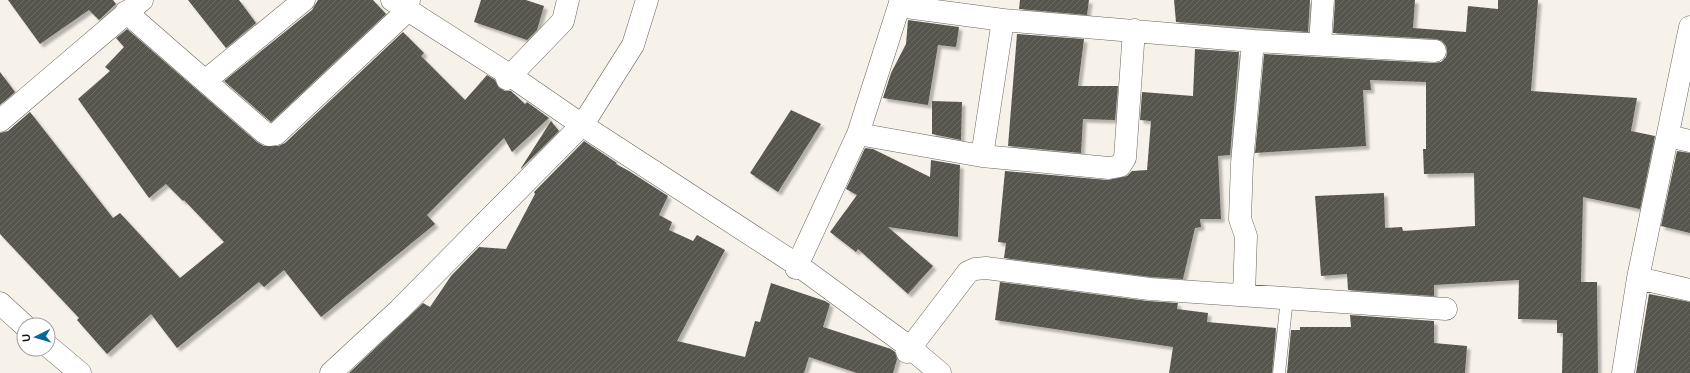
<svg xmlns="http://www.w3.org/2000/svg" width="1690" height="373" font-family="Helvetica,sans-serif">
  <defs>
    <pattern id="building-hatch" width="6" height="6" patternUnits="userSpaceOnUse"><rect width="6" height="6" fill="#56564f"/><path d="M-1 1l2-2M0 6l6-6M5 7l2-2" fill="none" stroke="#6a6a64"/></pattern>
    <filter id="shadow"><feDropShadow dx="3.5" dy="3.5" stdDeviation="1" flood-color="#0004"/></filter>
  </defs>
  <rect width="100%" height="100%" fill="#f6f1e9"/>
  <path fill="url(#building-hatch)" filter="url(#shadow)" d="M 8,0 L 113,0 L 116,4 L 99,20 L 89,10 L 40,44 Z
    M 188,0 L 239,0 L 256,23 L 226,48 Z
    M 318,0 L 373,0 L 386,14 L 271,122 L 224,81 L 312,10 Z
    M 481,0 L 526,0 L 544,6 L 537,30 L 527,40 L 474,22 Z
    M 1020,0 L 1089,0 L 1087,15 L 1019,9 Z
    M 1174,0 L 1310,0 L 1308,32 L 1176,22 Z
    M 1335,0 L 1415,0 L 1413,28 L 1466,32 L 1468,6 L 1498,9 L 1498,0 L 1538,0 L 1531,91 L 1637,98 L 1631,131 L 1655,136 L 1640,209 L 1583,197 L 1581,282 L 1597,282 L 1598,373 L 1562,373 L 1563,333 L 1557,333 L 1557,320 L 1518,319 L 1519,280 L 1434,285 L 1434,296 L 1348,290 L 1347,274 L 1321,276 L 1315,196 L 1384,193 L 1385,228 L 1402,227 L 1403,231 L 1475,226 L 1474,173 L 1424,174 L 1423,149 L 1426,149 L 1426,82 L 1370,80 L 1371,90 L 1363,90 L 1366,146 L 1255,153 L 1264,54 L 1434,63 L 1441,62 L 1446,57 L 1447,52 L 1446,46 L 1442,41 L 1436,39 L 1333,33 Z
    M 908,20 L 959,27 L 956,47 L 938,45 L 928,105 L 883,98 L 891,73 L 906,44 Z
    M 127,29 L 257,142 L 264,146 L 278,146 L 285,143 L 403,32 L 424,53 L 421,56 L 465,100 L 487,75 L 495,80 L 499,88 L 505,91 L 511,91 L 525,104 L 527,102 L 549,118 L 512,152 L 504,138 L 427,215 L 435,224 L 321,317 L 284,270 L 264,287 L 259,282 L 177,348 L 151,314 L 107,354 L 77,320 L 79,318 L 0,234 L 0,133 L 8,131 L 30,112 L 113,218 L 120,213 L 180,278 L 224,242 L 184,200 L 183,201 L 166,184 L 149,198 L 78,99 L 110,71 L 105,67 L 124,47 L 116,38 Z
    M 1017,34 L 1084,39 L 1078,86 L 1118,86 L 1115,120 L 1083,119 L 1081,153 L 1008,146 Z
    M 1195,49 L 1239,52 L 1230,155 L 1218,156 L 1221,219 L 1200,219 L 1201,227 L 1195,228 L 1183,279 L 1151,277 L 1004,258 L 1006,243 L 998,242 L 1005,171 L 1108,180 L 1127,176 L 1132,171 L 1147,170 L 1151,121 L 1140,120 L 1142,92 L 1193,96 Z
    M 0,72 L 15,92 L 0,105 Z
    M 932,101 L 962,102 L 961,140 L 932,134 Z
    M 791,110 L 821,124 L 778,192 L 750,173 Z
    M 551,121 L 559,131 L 521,169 L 521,168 Z
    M 584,141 L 617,163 L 616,164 L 629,171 L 668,196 L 659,215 L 672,222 L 669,230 L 693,241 L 697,235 L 725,250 L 677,341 L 745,357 L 755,321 L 760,322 L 771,283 L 825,301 L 830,304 L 823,327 L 891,349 L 895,352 L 897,359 L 893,373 L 857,373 L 809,357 L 804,373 L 349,373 L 423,303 L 430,307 L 451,276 L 479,247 L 506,249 L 535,194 L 534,192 Z
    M 865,148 L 873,149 L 930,177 L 931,160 L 960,165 L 958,237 L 888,227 L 933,266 L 908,294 L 858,249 L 856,252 L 830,232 L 857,195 L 846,189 Z
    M 1677,151 L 1690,153 L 1690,233 L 1661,226 Z
    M 1000,282 L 1148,301 L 1178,303 L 1177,309 L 1208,313 L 1207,322 L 1276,328 L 1272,373 L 1169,373 L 1173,347 L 995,320 Z
    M 1649,294 L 1690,302 L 1690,373 L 1636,373 Z
    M 1350,315 L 1434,321 L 1434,343 L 1467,346 L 1465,373 L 1287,373 L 1291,330 L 1300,330 L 1300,327 L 1351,327 Z"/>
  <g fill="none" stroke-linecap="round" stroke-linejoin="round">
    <g stroke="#6a665f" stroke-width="13">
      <path id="service" d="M 1279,373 L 1287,298"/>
    </g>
    <g stroke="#6a665f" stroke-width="23">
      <path id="minor" d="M 392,0 L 508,74 L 582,125 L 799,266 L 908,346 L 940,373
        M 899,6 L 1003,20 L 982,156
        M 126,12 L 205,81 L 304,0
        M 1003,20 L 1253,41 L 1435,51
        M 1320,44 L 1323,0
        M 508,74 L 507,79 L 563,21 L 568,0
        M 205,81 L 265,133 L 269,135 L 276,134 L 407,11 L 409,0
        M 0,121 L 142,0
        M 582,125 L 580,129 L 633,45 L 647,0
        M 858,134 L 982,156 L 1109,168 L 1120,166 L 1125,158 L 1134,30
        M 1668,136 L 1690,141
        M 799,266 L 796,268 L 858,134 L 901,0
        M 1638,278 L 1690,290
        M 1244,295 L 1246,236 L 1240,219 L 1242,163 L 1253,41
        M 908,346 L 907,352 L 968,272 L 975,269 L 986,268 L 1150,289 L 1446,309
        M 331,373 L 399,310 L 582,125
        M 1623,373 L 1638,278 L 1690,27"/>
    </g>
    <g stroke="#6a665f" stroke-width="23">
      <path id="primary" d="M 0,303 L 24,325
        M 48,346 L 80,373"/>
    </g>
    <use href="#service" stroke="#fff" stroke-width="12"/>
    <use href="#minor" stroke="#fff" stroke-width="22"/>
    <use href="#primary" stroke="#fff" stroke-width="22"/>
  </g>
  <g transform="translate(36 337) rotate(265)"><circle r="19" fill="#ffffff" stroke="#a2a1a1"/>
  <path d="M0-3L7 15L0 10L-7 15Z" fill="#066897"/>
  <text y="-6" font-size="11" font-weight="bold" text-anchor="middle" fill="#171513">U</text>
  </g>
</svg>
